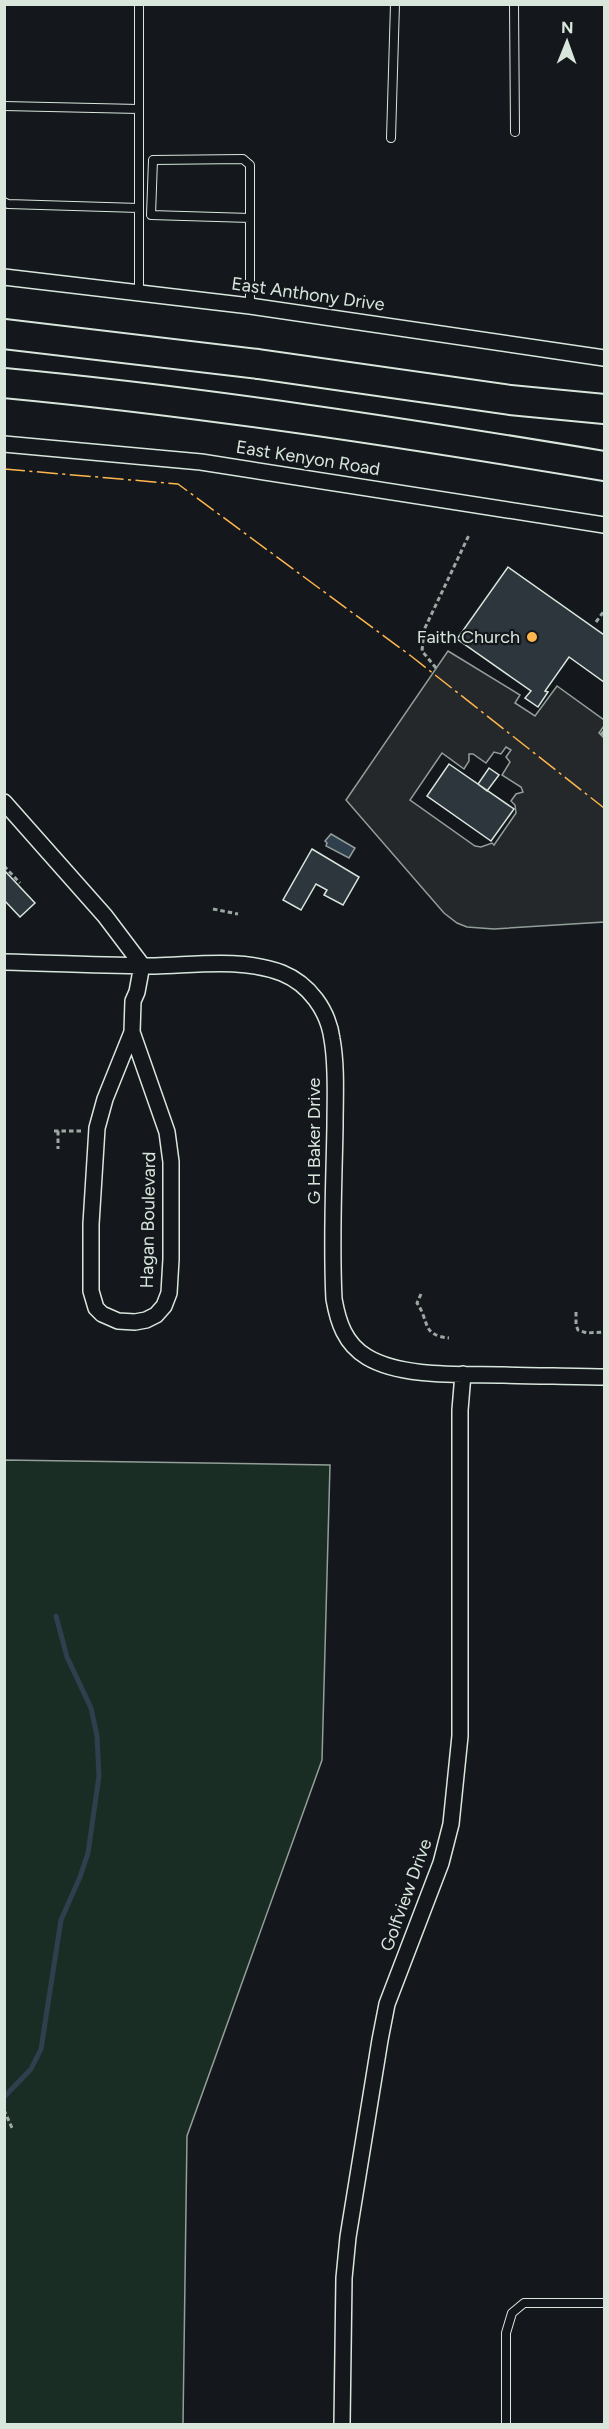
<svg xmlns="http://www.w3.org/2000/svg" width="609" height="2429" font-family="Figtree,sans-serif">
  <rect width="100%" height="100%" fill="#14181c"/>
  <path fill="#1a2d24" stroke="#939e99" stroke-width="1.5" d="M 5,1460 L 330,1465 L 322,1760 L 187,2136 L 183,2424 L 5,2424 Z"/>
  <path fill="#24282b" stroke="#939e99" stroke-width="1.5" fill-rule="evenodd" d="M 448,651 L 520,695 L 515,703 L 535,716 L 557,686 L 604,720 L 604,726 L 599,733 L 603,737 L 604,735 L 604,922 L 494,929 L 467,927 L 457,923 L 444,913 L 346,800 ZM 506,747 L 511,750 L 506,757 L 510,762 L 502,775 L 521,787 L 523,792 L 516,794 L 511,801 L 515,805 L 516,813 L 494,845 L 492,843 L 481,847 L 475,846 L 410,800 L 442,753 L 464,769 L 469,761 L 469,754 L 473,754 L 486,763 L 494,752 L 501,754 Z"/>
  <path fill="#2f3f4d" stroke="#939e99" stroke-width="1.5" d="M 331,834 L 355,848 L 349,858 L 326,846 L 327,843 L 325,841 Z"/>
  <g fill="none" stroke-linecap="round" stroke-linejoin="round">
    <path stroke="#2f3f4d" stroke-width="5" d="M 5,2096 L 31,2069 L 41,2049 L 61,1920 L 80,1877 L 88,1853 L 99,1776 L 97,1736 L 91,1708 L 67,1657 L 56,1616"/>
  </g>
  <path fill="#2c363c" stroke="#d8e6dc" stroke-width="1.5" d="M 508,567 L 604,635 L 604,682 L 569,657 L 545,691 L 548,692 L 538,707 L 525,698 L 531,691 L 457,639 Z
    M 449,764 L 514,809 L 491,841 L 427,796 Z
    M 489,768 L 499,775 L 487,791 L 478,784 Z
    M 312,849 L 359,877 L 343,905 L 324,895 L 327,890 L 316,884 L 301,910 L 283,900 Z
    M 4,870 L 35,903 L 20,917 L 4,900 Z"/>
  <g fill="none" stroke-linecap="round" stroke-linejoin="round">
    <g stroke="#d8e6dc" stroke-width="10">
      <path id="lane" d="M 514,4 L 515,132
        M 4,106 L 139,109
        M 391,138 L 395,4
        M 4,202 L 8,204 L 139,208
        M 250,218 L 151,215 L 153,160 L 243,159 L 250,165 L 250,306
        M 139,292 L 139,4
        M 506,2424 L 506,2333 L 512,2313 L 524,2303 L 604,2303"/>
    </g>
    <g stroke="#d8e6dc" stroke-width="18">
      <path id="street" d="M 4,277 L 250,306 L 604,358
        M 4,444 L 201,462 L 604,525
        M 4,802 L 105,916 L 142,965 L 137,992 L 133,1001 L 132,1032 L 167,1132 L 171,1162 L 171,1259 L 169,1293 L 164,1306 L 156,1315 L 146,1320 L 135,1322 L 118,1321 L 102,1314 L 96,1308 L 91,1291 L 91,1224 L 97,1128 L 105,1099 L 132,1032
        M 4,962 C 55,963 105,966 155,966 C 196,965 243,958 282,973 C 309,984 328,1010 332,1039 C 337,1067 335,1097 335,1126 C 334,1183 331,1241 334,1299 C 338,1322 345,1344 367,1357 C 402,1378 463,1374 503,1375 C 537,1376 571,1376 604,1377
        M 342,2424 L 344,2278 L 348,2237 L 380,2040 L 387,2004 L 441,1863 L 451,1824 L 460,1736 L 460,1410 L 463,1374"/>
    </g>
    <g stroke="#d8e6dc" stroke-width="32">
      <path id="highway" d="M 4,334 L 258,364 L 510,400 L 604,409
        M 4,383 C 205,402 405,433 604,466"/>
    </g>
    <path stroke="#9da8a2" stroke-width="3" stroke-dasharray="4.5 3" stroke-linecap="butt" d="M 596,622 L 604,611
      M 436,668 L 422,651 L 424,630 L 469,535
      M 601,735 L 604,731
      M 4,866 L 20,883
      M 213,909 L 238,914
      M 54,1131 L 83,1131
      M 58,1131 L 58,1149
      M 421,1294 L 417,1303 C 430,1322 421,1335 449,1338
      M 576,1312 L 576,1325 L 578,1330 L 587,1333 L 604,1332
      M 4,2110 L 12,2128"/>
    <use href="#lane" stroke="#14181c" stroke-width="8"/>
    <use href="#street" stroke="#14181c" stroke-width="15"/>
    <use href="#highway" stroke="#14181c" stroke-width="28"/>
    <path stroke="#ffb74d" stroke-width="1.5" stroke-dasharray="21 4.5 3 4.5" stroke-linecap="butt" d="M 4,469 L 178,484 L 411,656 L 604,808"/>
  </g>
  <circle fill="#ffb74d" stroke="#14181c" stroke-width="2" cx="532" cy="637" r="6"/>
  <g text-anchor="middle" stroke-width="4.5" stroke-linejoin="round" paint-order="stroke">
    <g font-size="18" fill="#d8e6dc" stroke="#14181c">
      <text transform="translate(308 294) rotate(8)" y="6">East Anthony Drive</text>
      <text transform="translate(308 458) rotate(9)" y="6">East Kenyon Road</text>
      <text transform="translate(314 1141) rotate(-90)" y="6">G H Baker Drive</text>
      <text transform="translate(148 1220) rotate(-89)" y="6">Hagan Boulevard</text>
      <text transform="translate(406 1895) rotate(-70)" y="6">Golfview Drive</text>
    </g>
    <g font-size="18" fill="#d8e6dc" stroke="#14181c" text-anchor="end">
      <text x="520" y="643">Faith Church</text>
    </g>
  </g>
  <rect width="609" height="2429" fill="none" stroke="#d8e6dc" stroke-width="12"/>
  <g transform="translate(567 42) rotate(1)" stroke="#14181c" stroke-width="4.5" paint-order="stroke">
  <path d="M0-4.5L10 22L0 15L-10 22Z" fill="#d8e6dc"/>
  <text y="-9" font-size="16" font-weight="bold" text-anchor="middle" fill="#d8e6dc">N</text>
  </g>
</svg>
